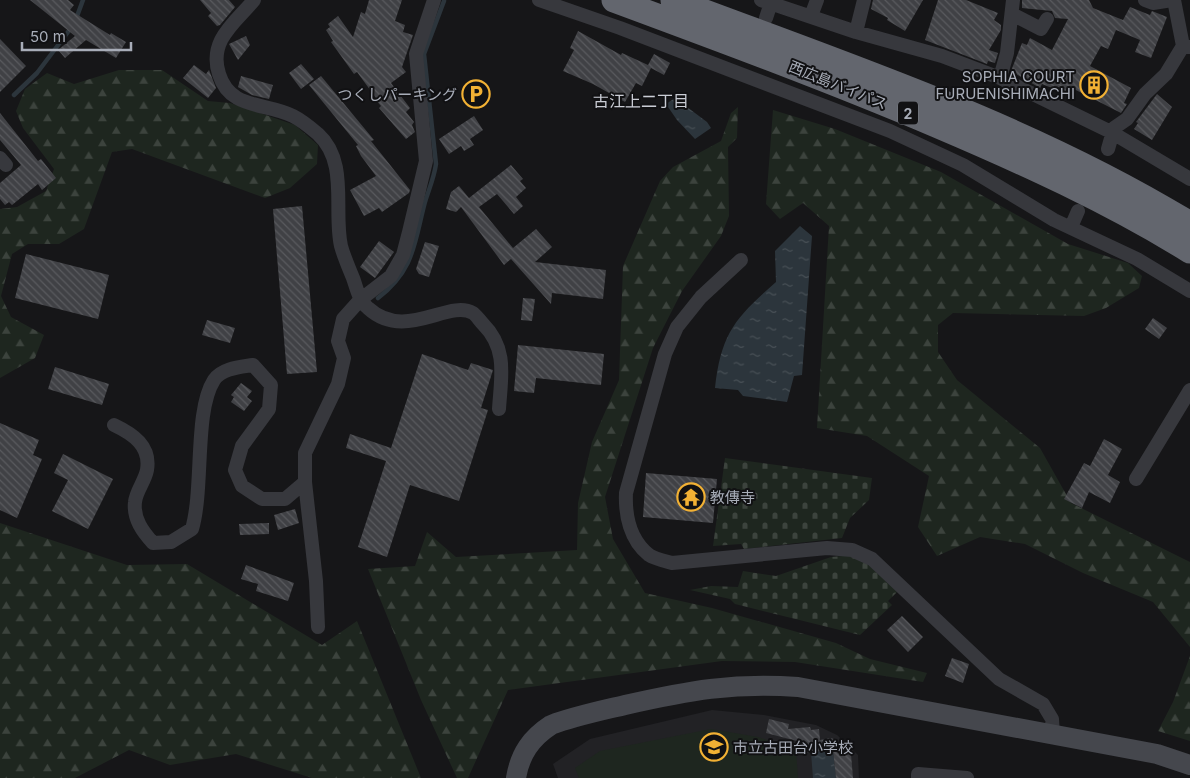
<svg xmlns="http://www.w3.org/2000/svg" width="1190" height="778" viewBox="0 0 1190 778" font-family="Inter,'Noto Sans JP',sans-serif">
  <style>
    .built { fill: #222225 }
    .forest { fill: url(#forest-firs) }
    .cemetery { fill: url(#cemetery-stones) }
    .park { fill: #1e261f }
    .water { fill: url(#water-ripples) }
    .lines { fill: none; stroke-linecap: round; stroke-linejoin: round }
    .stream { stroke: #2c353c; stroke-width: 4.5 }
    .building { fill: url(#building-back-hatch) }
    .street { stroke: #37383d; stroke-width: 14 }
    .secondary { stroke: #45474d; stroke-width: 20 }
    .highway { stroke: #63666e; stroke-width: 25 }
    .labels { text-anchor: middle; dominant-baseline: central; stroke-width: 4; stroke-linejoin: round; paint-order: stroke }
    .shield { fill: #111113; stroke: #7b7e86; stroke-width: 1 }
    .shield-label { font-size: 14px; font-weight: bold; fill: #a8adb8 }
    .poi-label { font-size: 15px; fill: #a8adb8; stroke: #111113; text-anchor: end }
    .street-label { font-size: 15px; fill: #a8adb8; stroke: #111113 }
    .neighbourhood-label { font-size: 16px; fill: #c9ccd4; stroke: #111113 }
  </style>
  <defs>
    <pattern id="forest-firs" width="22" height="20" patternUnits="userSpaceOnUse" patternTransform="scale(1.25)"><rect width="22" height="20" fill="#1e261f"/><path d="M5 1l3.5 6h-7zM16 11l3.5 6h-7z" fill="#3c433d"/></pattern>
    <pattern id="cemetery-stones" width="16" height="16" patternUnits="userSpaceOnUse" patternTransform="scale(1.25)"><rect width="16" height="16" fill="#1e261f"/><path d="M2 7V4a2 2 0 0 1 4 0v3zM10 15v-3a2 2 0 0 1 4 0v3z" fill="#3c433d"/></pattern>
    <pattern id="water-ripples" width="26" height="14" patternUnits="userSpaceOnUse" patternTransform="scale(1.25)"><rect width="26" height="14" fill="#2c353c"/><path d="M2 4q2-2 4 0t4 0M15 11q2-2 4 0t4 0" fill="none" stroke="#485056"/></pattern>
    <pattern id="building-back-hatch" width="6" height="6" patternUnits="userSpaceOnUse" patternTransform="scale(1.25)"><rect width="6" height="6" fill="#404145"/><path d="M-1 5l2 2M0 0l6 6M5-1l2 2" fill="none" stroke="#595a5e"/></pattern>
  </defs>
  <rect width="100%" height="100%" fill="#161618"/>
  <!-- built -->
  <path class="built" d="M712 710 764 715 816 725 837 735 858 755 859 778H558L553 764 590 739Z"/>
  <!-- forest -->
  <path class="forest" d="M119 70H162L208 101 230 103 295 125 318 145 317 164 290 188 265 198 132 149 112 152 84 229 59 244H28L12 254 1 296 11 317 44 335 35 358 0 378V209L17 207 46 191 54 169 23 128 16 111 25 89 47 73 74 84Z
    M738 107 737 138 728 147 729 216 721 236 682 291 653 348 605 497 613 539 645 593 712 608 836 643 870 659 927 673 923 682 795 662 722 661 508 690 468 778H457L421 700 368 569 415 566 427 532 456 557 577 550 578 503 592 442 619 380 623 266 660 181 673 167 721 141 731 113Z
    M773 110 835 129 941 172 1068 244 1128 263 1142 276 1139 288 1106 308 1084 316 953 313 938 325V352L957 380 1040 448 1071 503 1190 562V647L1153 602 1083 573 1025 544 980 537 937 556 918 527 929 476 867 436 817 428 829 226 803 203 780 219 766 204Z
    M0 523 127 565 187 564 322 645 357 621 421 778H312L236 754 170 765 129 750 75 778H0Z
    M1190 656V741L1158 731 1173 702Z"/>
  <!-- cemetery -->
  <path class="cemetery" d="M725 458 872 478 869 500 850 518 842 538 744 549 741 544 713 546Z
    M854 555 876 566 900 589 888 601 892 605 860 635 735 604 730 599 690 590 711 586 738 587 743 571 776 576 831 557Z"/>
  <!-- park -->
  <path class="park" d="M711 729 758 737 796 750 798 778H579L575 768 600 751Z"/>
  <!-- water -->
  <path class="water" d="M675 98 707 122 711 128 695 139 677 120 666 104Z
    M800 226 812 236 802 375 794 376 787 402 743 396 738 390 715 388C721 333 736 317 776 282L775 251Z
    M833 750 836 778H813L811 752Z"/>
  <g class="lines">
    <!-- stream -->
    <path class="stream" d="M76 19 83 0
      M14 95 37 73 71 28
      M378 298C415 269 414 243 425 202 429 189 434 178 436 164L424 54 444 1"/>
  </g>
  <!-- building -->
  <path class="building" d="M30 0H68L74 5 70 10 110 35 111 33 126 42 116 58 86 40 65 58 58 50 75 36Z
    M200 0H229L235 7 220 25 217 26 208 16 211 13Z
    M369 0H402L395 21 405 25 403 32 413 35 402 67 406 72 391 83 410 108 406 112 414 122 412 125 415 132 406 139 379 108 381 106 375 99 376 98 357 72 354 74 331 42 333 41 326 30 330 27 328 24 338 16 353 37 361 12 365 14Z
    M873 0H923L905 31 887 20 888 18 871 9Z
    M938 0H966L998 13 994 20 1001 25V30L989 50 998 53 995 63 988 61 987 64 925 40Z
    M1022 0H1089L1093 8 1123 20 1130 7 1150 15 1152 11 1167 17 1151 58 1135 52 1140 40 1116 30 1108 49 1101 46 1090 66 1131 88 1124 103 1127 104 1121 113 1068 86 1062 98 1058 97 1057 90 1042 84 1040 88 1011 71 1022 43 1027 45 1030 38 1052 50 1068 19 1055 18 1052 11 1022 8Z
    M578 31 621 55 622 53 648 65 654 54 670 63 664 75 651 68 642 86 636 83 625 102 593 84 563 71 574 50 570 48Z
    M246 36 250 45 238 60 229 44Z
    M0 39 26 66 0 92Z
    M301 64 314 79 301 89 289 73Z
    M194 65 206 74 209 70 216 88 208 98 183 78Z
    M241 76 273 85 269 99 252 95 238 87Z
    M321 76 374 140 371 141 410 190 409 193 382 212 379 208 364 216 350 190 376 176 361 156 356 146 358 145 309 85Z
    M1157 94 1172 107 1152 140 1134 129 1138 123 1136 122Z
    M0 113 38 161 41 159 56 178 42 190 38 184 12 205 9 202 5 205 0 199V183L21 165 0 140Z
    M474 116 483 130 470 139 474 145 464 151 461 146 449 154 439 139Z
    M511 165 523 179 520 181 526 188 516 197 523 206 514 214 497 194 479 207 513 248 536 229 552 247 535 262 606 270 603 299 552 293 551 304 511 259 504 265 461 207 456 212 446 209 451 192 459 186 469 198Z
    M302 206 317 372 287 374 273 209Z
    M379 241 394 252 375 278 360 267Z
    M425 242 439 246 429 277 419 274 416 269Z
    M26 254 109 275 98 319 15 298Z
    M523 298 535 299 532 321 521 320Z
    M1153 318 1167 328 1159 339 1145 329Z
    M207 320 235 328 230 343 202 335Z
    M518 345 604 354 601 385 536 378 534 393 514 391Z
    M422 354 468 370 471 363 493 370 481 408 488 410 459 501 410 485 387 557 358 547 386 461 346 448 350 434 391 448Z
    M55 367 109 384 102 405 48 389Z
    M241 383 252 391 247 397 252 401 244 411 231 402 234 397 231 395Z
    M0 423 39 440 33 455 42 459 17 518 0 510Z
    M1104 439 1122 449 1108 475 1120 482 1110 503 1089 492 1082 508 1064 499 1084 463 1090 466Z
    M63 454 113 479 88 529 52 511 68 480 54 473Z
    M646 473 717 479 713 523 643 517Z
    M295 509 299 523 278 530 274 515Z
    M269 523V534L240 535 239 524Z
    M246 565 294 583 288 601 256 591 258 584 241 579Z
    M902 616 923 637 908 652 887 630Z
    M952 658 969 664 963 683 945 676Z
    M769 719 789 724 788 729 810 727 811 730 819 729 820 740 832 738 851 754 853 778H836L833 750 802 753 801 742 766 733Z"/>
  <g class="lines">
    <!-- street -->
    <path class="street" d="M254 0C236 22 208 40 219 74 230 110 265 102 293 116 301 120 311 128 318 134 349 162 333 211 341 246 344 257 349 268 353 278 357 289 359 301 368 308 405 342 448 299 473 313 476 315 480 321 483 324 508 349 501 377 499 409
      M539 0 620 28 890 131 963 165 1054 220 1137 259 1190 291
      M761 0 856 32 942 56 1000 78 1111 132 1190 179
      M1145 0 1153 3 1172 0
      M1174 0 1183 46 1190 47
      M1012 14 1041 29 1047 19
      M811 16 817 0
      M766 18 771 3
      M856 32 864 0
      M1000 78 1007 53 1013 0
      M1108 149 1114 128 1127 119 1145 94 1166 74 1183 46
      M0 158 6 165
      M1071 227 1078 211
      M741 260 701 297 677 327 665 354 626 493C625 515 630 540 649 555 655 559 665 561 672 563L827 548 852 550 872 559 999 679 1043 704 1052 719 1053 735
      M114 425C133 434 151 446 147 470 145 481 136 491 135 502 133 519 143 532 153 543L171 542 192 529C204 488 194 411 214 380 222 368 241 367 253 365L271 385 269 409 242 446 235 470 242 486 262 499H285L305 482V453L338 384 344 358 338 341 343 319 360 300 391 276 403 255 409 232 426 161 416 54 434 0
      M1136 479 1190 390
      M305 482 316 581 318 627
      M918 778V774L967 778"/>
    <!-- secondary -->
    <path class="secondary" d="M516 778C520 754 531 738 551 725 575 716 600 711 625 705 687 691 734 682 798 687L1157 754 1190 765"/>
    <!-- highway -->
    <path class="highway" d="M614 0C722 40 830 80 936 125 1023 162 1109 201 1190 251
      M673 0C848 66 1030 126 1190 224"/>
  </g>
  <!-- icons -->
  <defs>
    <g id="building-ring" transform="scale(1.4375)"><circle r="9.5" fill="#111113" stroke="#f2b134" stroke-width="1.5"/><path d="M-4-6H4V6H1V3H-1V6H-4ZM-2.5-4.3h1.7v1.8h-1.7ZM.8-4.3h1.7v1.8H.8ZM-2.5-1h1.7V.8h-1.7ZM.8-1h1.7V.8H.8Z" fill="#f2b134"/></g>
    <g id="parking-ring" transform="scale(1.4375)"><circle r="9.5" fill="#111113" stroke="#f2b134" stroke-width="1.5"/><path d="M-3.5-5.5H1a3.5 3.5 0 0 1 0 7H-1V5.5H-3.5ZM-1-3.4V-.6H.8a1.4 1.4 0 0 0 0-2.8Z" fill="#f2b134"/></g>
    <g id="temple-ring" transform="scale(1.4375)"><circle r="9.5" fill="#111113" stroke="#f2b134" stroke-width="1.5"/><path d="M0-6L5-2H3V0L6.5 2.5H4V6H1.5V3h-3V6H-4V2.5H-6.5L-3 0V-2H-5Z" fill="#f2b134"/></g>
    <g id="school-ring" transform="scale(1.4375)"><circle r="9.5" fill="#111113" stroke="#f2b134" stroke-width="1.5"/><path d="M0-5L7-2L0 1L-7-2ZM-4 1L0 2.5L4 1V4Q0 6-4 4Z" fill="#f2b134"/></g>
  </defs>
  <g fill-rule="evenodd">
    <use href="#building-ring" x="1094" y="85"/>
    <use href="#parking-ring" x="476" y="94"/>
    <use href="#temple-ring" x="691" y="497"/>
    <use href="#school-ring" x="714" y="747"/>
  </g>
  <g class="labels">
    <!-- shield labels -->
    <rect class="shield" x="898" y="101.5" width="20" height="23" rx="4"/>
    <g class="shield-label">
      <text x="908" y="113">2</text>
    </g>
    <!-- poi labels -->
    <g class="poi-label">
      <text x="1075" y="76">SOPHIA COURT<tspan x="1075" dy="17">FURUENISHIMACHI</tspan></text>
      <text x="457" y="94">つくしパーキング</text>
      <text x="710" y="497" text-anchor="start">教傳寺</text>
      <text x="733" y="747" text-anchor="start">市立古田台小学校</text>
    </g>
    <!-- street labels -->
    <g class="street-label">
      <text transform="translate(838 85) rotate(22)">西広島バイパス</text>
    </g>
    <!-- neighbourhood labels -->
    <g class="neighbourhood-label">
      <text x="641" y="101">古江上二丁目</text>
    </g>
  </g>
  <!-- scale -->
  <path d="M22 42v8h109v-8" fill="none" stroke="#a8adb8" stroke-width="2.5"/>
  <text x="30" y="42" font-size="15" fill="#a8adb8" stroke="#111113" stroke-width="4" paint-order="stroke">50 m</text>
</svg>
